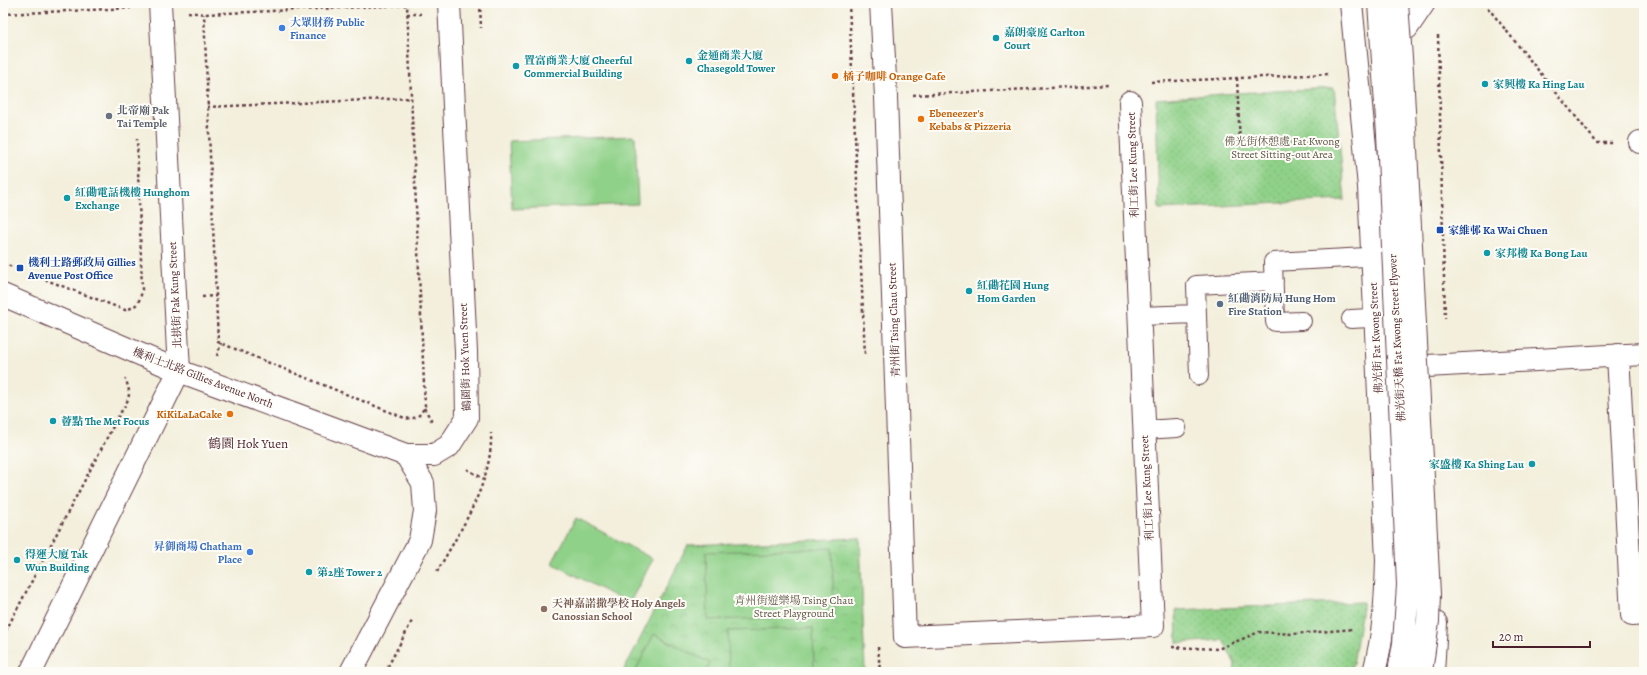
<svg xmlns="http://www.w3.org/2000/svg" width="1647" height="675" viewBox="0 0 1647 675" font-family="Alegreya,'Noto Serif TC',serif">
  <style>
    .grass { fill: url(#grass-dots); stroke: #6d785a }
    .park { fill: url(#park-crowns); stroke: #6d785a }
    .pitch { fill: #90d189; stroke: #6d785a }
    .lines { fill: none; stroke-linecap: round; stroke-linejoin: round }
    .service-casing { stroke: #633e46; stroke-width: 20 }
    .pedestrian-casing { stroke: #633e46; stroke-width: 24 }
    .minor-casing { stroke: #633e46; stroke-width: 24 }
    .tertiary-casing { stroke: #633e46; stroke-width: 24 }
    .secondary-casing { stroke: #633e46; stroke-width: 24 }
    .path { stroke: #633e46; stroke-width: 2.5; stroke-dasharray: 3 3; stroke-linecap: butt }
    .service { stroke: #fff; stroke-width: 18 }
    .pedestrian { stroke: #fff; stroke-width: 22 }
    .minor { stroke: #fff; stroke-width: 22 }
    .tertiary { stroke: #fff; stroke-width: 22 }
    .secondary { stroke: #fff; stroke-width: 22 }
    .secondary-bridge-casing { stroke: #633e46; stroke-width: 24; stroke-linecap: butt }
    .secondary-bridge { stroke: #fff; stroke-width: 22 }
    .shop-dot { fill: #3f7fe0; stroke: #fdfcf7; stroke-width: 1.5 }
    .culture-dot { fill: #0f9aa8; stroke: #fdfcf7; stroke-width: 1.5 }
    .food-dot { fill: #e8710a; stroke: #fdfcf7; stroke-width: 1.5 }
    .worship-dot { fill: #6b7280; stroke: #fdfcf7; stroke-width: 1.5 }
    .transit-dot { fill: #1a4fb4; stroke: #fdfcf7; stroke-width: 1.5 }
    .service-dot { fill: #5c6f8a; stroke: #fdfcf7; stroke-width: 1.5 }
    .education-dot { fill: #8d6e63; stroke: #fdfcf7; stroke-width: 1.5 }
    .labels { text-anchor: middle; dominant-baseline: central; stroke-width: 4; stroke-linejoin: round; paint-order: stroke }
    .shop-label { font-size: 11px; font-weight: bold; fill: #366cbe; stroke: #fdfcf7; text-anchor: start }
    .culture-label { font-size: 11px; font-weight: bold; fill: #0d838f; stroke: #fdfcf7; text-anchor: start }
    .food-label { font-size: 11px; font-weight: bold; fill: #c56008; stroke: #fdfcf7; text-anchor: start }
    .worship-label { font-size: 11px; font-weight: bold; fill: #5b616d; stroke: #fdfcf7; text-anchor: start }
    .park-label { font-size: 11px; fill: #5f5447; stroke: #fdfcf7 }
    .street-label { font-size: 11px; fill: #4a1f2b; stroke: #fdfcf7 }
    .transit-label { font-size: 11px; font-weight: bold; fill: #164399; stroke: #fdfcf7; text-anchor: start }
    .service-label { font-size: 11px; font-weight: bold; fill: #4e5e75; stroke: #fdfcf7; text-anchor: start }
    .education-label { font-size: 11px; font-weight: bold; fill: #785e54; stroke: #fdfcf7; text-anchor: start }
    .quarter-label { font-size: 13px; fill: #4a1f2b; stroke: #fdfcf7 }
  </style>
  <defs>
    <pattern id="grass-dots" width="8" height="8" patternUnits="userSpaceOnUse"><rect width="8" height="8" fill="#90d189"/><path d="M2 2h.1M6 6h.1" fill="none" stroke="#7eb376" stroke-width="1.8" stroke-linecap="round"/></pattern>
    <pattern id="park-crowns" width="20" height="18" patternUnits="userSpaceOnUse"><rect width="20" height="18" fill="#90d189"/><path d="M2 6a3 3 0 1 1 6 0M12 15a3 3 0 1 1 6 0" fill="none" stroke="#7eb376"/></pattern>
  </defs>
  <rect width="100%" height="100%" fill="#fdfcf7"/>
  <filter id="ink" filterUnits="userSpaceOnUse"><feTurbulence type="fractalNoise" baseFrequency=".025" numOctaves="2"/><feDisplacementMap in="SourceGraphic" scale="8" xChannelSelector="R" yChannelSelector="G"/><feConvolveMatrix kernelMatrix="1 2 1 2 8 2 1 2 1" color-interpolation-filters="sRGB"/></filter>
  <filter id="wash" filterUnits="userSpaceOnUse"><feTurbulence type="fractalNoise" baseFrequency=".012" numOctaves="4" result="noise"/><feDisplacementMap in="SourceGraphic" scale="16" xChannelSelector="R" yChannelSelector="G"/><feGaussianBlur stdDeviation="0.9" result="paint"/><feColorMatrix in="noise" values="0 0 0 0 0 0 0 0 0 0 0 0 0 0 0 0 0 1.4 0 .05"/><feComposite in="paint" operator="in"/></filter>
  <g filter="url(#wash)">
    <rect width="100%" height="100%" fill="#f3efdc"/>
    <!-- grass -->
    <path class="grass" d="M1334 88 1345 200 1159 209 1156 99 1236 93Z
      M1363 602 1353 664 1348 672H1234L1235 664 1223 640 1177 643 1176 610Z"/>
    <!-- park -->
    <path class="park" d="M860 538 865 672H623L688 545Z"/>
    <!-- pitch -->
    <path class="pitch" d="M635 136 638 204 512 209 509 141Z
      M576 518 653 559 629 604 552 563Z
      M832 548 834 616 708 620 706 552Z
      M813 628 814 672H729L728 631Z
      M654 634 710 663 705 672H635Z"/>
  </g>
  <g filter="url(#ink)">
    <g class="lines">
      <!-- service casing -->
      <g class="service-casing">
        <path id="service" d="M1139 316 1197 314
          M1351 319 1388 317
          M1302 321 1275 322 1273 262 1385 256
          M1199 376 1196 285 1274 281
          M1144 430 1177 428"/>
      </g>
      <!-- pedestrian casing -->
      <g class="pedestrian-casing">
        <path id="pedestrian" d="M1640 142H1644
          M1618 355 1632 615 1644 614
          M1409 367 1644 354"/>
      </g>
      <!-- minor casing -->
      <g class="minor-casing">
        <path id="minor" d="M881 3 886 97 905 637 1153 626 1130 102
          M406 455H434L449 446 467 418 466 352 449 3
          M31 672 179 371 160 3"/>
      </g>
      <!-- tertiary casing -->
      <g class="tertiary-casing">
        <path id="tertiary" d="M1351 3 1369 187 1387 560C1386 598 1384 635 1374 672
          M3 295 179 371 406 455 423 483 425 511 420 540 351 672
          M1433 672 1436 623"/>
      </g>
      <!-- secondary casing -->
      <g class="secondary-casing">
        <path id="secondary" d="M1407 28 1424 3"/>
      </g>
      <!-- path -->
      <path class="path" d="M480 3 481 28
        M849 3 865 356
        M1484 3 1597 143H1613
        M188 12 204 14 407 5 425 406C420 417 414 421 402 417L218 342 204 14
        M3 14 131 8
        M407 14H421
        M1438 35 1445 318
        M1237 78 1240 145 1336 140
        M1151 82 1329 74
        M913 95 1108 85
        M207 107 411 98
        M3 263 12 267
        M28 273 125 310C137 307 140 302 142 290L137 139
        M202 297 216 296
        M217 356 221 343
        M424 408 432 421
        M467 469 484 479
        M437 572C460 530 493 483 491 433
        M3 636 119 415C128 401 133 395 125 379
        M878 647 880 672
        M1172 647 1218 649 1259 632 1293 634 1353 629
        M385 672 412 621"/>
      <!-- service -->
      <use href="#service" class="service"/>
      <!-- pedestrian -->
      <use href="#pedestrian" class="pedestrian"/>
      <!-- minor -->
      <use href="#minor" class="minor"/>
      <!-- tertiary -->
      <use href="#tertiary" class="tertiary"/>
      <!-- secondary -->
      <use href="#secondary" class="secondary"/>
      <!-- secondary-bridge casing -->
      <g class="secondary-bridge-casing">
        <path id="secondary-bridge" d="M1379 3 1388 134 1408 585 1404 643 1399 672
          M1397 3 1402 72 1429 594 1428 621 1421 672"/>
      </g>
      <!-- secondary-bridge -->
      <use href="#secondary-bridge" class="secondary-bridge"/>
    </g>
  </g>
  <!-- markers -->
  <g class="shop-dot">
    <circle cx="282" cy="28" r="4"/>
    <circle cx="250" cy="552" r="4"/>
  </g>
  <g class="culture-dot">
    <circle cx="996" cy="38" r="4"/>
    <circle cx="689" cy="61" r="4"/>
    <circle cx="516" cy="66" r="4"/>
    <circle cx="1485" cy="84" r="4"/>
    <circle cx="67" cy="198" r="4"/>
    <circle cx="1487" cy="253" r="4"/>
    <circle cx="969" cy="291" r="4"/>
    <circle cx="53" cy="421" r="4"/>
    <circle cx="1532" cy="464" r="4"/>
    <circle cx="17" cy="560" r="4"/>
    <circle cx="309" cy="572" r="4"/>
  </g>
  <g class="food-dot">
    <circle cx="835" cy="76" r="4"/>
    <circle cx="921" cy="119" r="4"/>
    <circle cx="230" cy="414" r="4"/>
  </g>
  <circle class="worship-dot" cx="109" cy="116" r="4"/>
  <g class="transit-dot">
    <rect x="1436" y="226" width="8" height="8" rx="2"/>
    <rect x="16" y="264" width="8" height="8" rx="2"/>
  </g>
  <circle class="service-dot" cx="1220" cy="304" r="4"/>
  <circle class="education-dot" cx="544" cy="609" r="4"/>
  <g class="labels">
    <!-- shop labels -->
    <g class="shop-label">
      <text x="290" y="22">大眾財務 Public<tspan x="290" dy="13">Finance</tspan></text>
      <text x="242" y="546" text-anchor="end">昇御商場 Chatham<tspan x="242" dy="13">Place</tspan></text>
    </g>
    <!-- culture labels -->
    <g class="culture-label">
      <text x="1004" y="32">嘉朗豪庭 Carlton<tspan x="1004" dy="13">Court</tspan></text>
      <text x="697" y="55">金通商業大廈<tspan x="697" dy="13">Chasegold Tower</tspan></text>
      <text x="524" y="60">置富商業大廈 Cheerful<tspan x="524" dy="13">Commercial Building</tspan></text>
      <text x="1493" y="84">家興樓 Ka Hing Lau</text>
      <text x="75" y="192">紅磡電話機樓 Hunghom<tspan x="75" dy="13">Exchange</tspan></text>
      <text x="1495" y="253">家邦樓 Ka Bong Lau</text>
      <text x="977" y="285">紅磡花園 Hung<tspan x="977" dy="13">Hom Garden</tspan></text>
      <text x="61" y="421">薈點 The Met Focus</text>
      <text x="1524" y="464" text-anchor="end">家盛樓 Ka Shing Lau</text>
      <text x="25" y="554">得運大廈 Tak<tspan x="25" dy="13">Wun Building</tspan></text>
      <text x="317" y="572">第2座 Tower 2</text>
    </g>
    <!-- food labels -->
    <g class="food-label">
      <text x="843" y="76">橘子咖啡 Orange Cafe</text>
      <text x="929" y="113">Ebeneezer's<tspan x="929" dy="13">Kebabs &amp; Pizzeria</tspan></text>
      <text x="222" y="414" text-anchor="end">KiKiLaLaCake</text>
    </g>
    <!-- worship labels -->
    <g class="worship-label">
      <text x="117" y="110">北帝廟 Pak<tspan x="117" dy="13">Tai Temple</tspan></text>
    </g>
    <!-- park labels -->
    <g class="park-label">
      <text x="1282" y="141">佛光街休憩處 Fat Kwong<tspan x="1282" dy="13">Street Sitting-out Area</tspan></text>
      <text x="794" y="600">青州街遊樂場 Tsing Chau<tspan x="794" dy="13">Street Playground</tspan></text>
    </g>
    <!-- street labels -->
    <g class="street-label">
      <text transform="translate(1133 165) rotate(-92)">利工街 Lee Kung Street</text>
      <text transform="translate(175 295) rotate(-93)">北拱街 Pak Kung Street</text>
      <text transform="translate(894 320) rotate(-92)">青州街 Tsing Chau Street</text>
      <text transform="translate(1376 338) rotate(-93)">佛光街 Fat Kwong Street</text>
      <text transform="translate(1397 338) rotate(-93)">佛光街天橋 Fat Kwong Street Flyover</text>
      <text transform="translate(465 357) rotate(-92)">鶴園街 Hok Yuen Street</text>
      <text transform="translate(203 378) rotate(21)">機利士北路 Gillies Avenue North</text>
      <text transform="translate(1147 488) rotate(-93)">利工街 Lee Kung Street</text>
    </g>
    <!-- transit labels -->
    <g class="transit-label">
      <text x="1448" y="230">家維邨 Ka Wai Chuen</text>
      <text x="28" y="262">機利士路郵政局 Gillies<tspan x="28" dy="13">Avenue Post Office</tspan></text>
    </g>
    <!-- service labels -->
    <g class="service-label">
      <text x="1228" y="298">紅磡消防局 Hung Hom<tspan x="1228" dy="13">Fire Station</tspan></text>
    </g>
    <!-- education labels -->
    <g class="education-label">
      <text x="552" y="603">天神嘉諾撒學校 Holy Angels<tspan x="552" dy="13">Canossian School</tspan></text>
    </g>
    <!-- quarter labels -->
    <g class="quarter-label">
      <text x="248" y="443">鶴園 Hok Yuen</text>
    </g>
  </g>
  <!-- margin -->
  <rect width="1647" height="675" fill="none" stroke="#fdfcf7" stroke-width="16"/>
  <!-- scale -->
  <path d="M1493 641v6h97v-6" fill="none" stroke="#4a1f2b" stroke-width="2"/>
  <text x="1499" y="641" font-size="12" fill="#4a1f2b" stroke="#fdfcf7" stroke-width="3" paint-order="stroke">20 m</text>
</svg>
